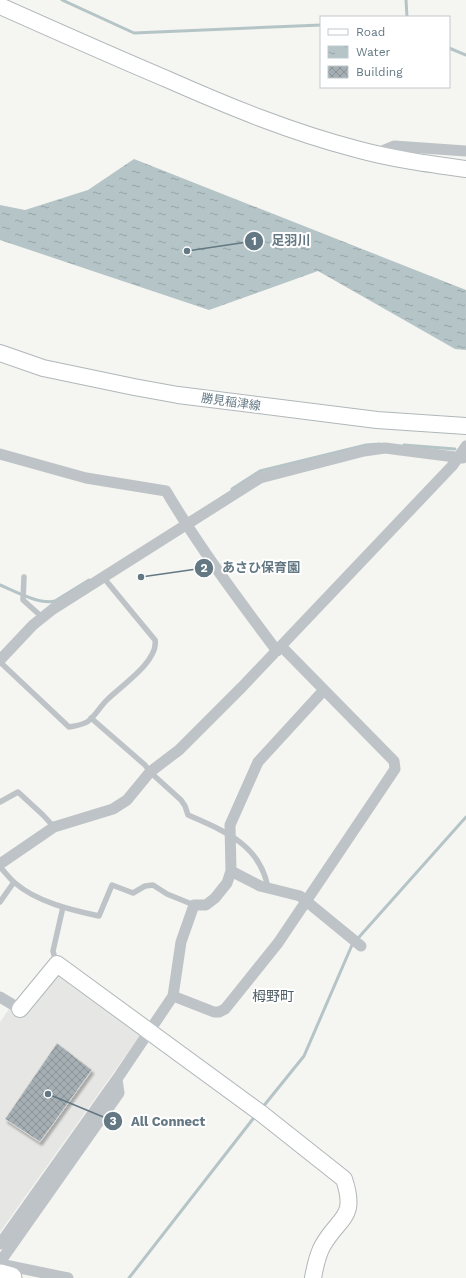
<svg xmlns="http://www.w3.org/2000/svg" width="466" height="1278" viewBox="0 0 466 1278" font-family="'Work Sans','Noto Sans JP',sans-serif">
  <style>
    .built { fill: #e6e7e5 }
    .water { fill: url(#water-ripples) }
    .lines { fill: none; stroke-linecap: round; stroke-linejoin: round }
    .stream { stroke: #b5c4c7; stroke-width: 3 }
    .building { fill: url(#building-cross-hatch); stroke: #d6d6d4; filter: url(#shadow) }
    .secondary-casing { stroke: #b0b7ba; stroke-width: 18 }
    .highway-casing { stroke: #b3b7ba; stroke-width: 23 }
    .lane { stroke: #bdc3c6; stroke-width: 5.5 }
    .street { stroke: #bdc3c6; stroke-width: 11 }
    .secondary { stroke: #fff; stroke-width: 16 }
    .highway { stroke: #fff; stroke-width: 21 }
    .labels { text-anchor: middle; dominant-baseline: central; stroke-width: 4; stroke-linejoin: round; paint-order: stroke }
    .street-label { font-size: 12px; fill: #637883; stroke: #fff }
    .quarter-label { font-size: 14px; fill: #516068; stroke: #fff }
    .leader { fill: none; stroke: #637883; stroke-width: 1.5 }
    .callout-dot { fill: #637883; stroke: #fff; stroke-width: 1.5 }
    .mark-label { font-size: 12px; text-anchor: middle; font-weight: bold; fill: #fff }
    .callout-label { font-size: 13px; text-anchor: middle; font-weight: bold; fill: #637883; stroke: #fff; stroke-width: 4; stroke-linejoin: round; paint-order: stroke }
  </style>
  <defs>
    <pattern id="water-ripples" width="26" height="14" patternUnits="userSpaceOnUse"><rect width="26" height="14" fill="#b5c4c7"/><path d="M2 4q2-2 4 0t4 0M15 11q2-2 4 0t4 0" fill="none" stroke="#97a4a7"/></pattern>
    <pattern id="building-cross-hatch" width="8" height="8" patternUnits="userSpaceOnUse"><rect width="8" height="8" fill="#a5afb3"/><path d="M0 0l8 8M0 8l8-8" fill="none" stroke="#8a9397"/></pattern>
    <filter id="shadow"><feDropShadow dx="2" dy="3.5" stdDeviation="1" flood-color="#0004"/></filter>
  </defs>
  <rect width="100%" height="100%" fill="#f5f5f1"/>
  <!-- built -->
  <path class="built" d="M58 970 141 1034 0 1232V1022L9 1009 24 1017Z"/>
  <!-- water -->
  <path class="water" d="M134 159 466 290V350L455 349 318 271 209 310 0 240V205L25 210 88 190Z"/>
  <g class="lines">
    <!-- stream -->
    <path class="stream" d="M62 0 134 33 321 25
      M406 0 407 17
      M449 48 466 55
      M404 445 455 449
      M232 489 260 471 366 445 380 444
      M0 585C14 591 40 605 55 601L89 580
      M262 1108 304 1056 352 945 466 817
      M129 1278 256 1115"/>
  </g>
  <!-- building -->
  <path class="building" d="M57 1043 92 1070 40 1142 5 1119Z"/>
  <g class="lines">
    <!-- secondary casing -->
    <g class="secondary-casing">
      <path id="secondary" d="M0 6C56 31 112 56 169 80 230 107 291 132 356 149 392 159 429 164 466 169
        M0 353 43 368 134 387 178 395 377 420 466 426
        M20 1009 57 964 262 1114 344 1179C357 1218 340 1216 323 1245 317 1255 315 1267 313 1278"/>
    </g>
    <!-- highway casing -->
    <g class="highway-casing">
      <path id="highway" d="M0 1275 11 1278"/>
    </g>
    <!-- lane -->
    <path class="lane" d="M24 577 23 600 42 617
      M0 662 69 727C74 726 82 725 87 722 95 717 100 706 108 699 121 686 159 661 155 640L103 577
      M91 718 145 765 150 772 181 800 185 806 188 815C224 831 260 844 268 888
      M0 802 18 792 43 815 54 827
      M0 867C5 872 9 878 15 883 37 902 71 910 99 916L112 885 133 893 145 886 153 885 167 894 194 905
      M0 902 14 882
      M56 963 53 951 63 907"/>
    <!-- street -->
    <path class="street" d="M375 154 394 146 466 151
      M0 454 86 478 166 491C199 547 238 599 277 651
      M0 660 33 625 53 609 260 478 364 451 385 448 463 458
      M0 864 54 827 113 809 127 800 150 772 179 750 242 687 453 465 466 446
      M231 871 260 886 300 896 361 946
      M173 996 214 1012H219L225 1009 278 943 395 769 394 761 281 646
      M0 997 20 1009
      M0 1244 117 1079
      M0 1262 119 1093 117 1079 173 996 181 942 194 905H206L215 898 227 883 231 871 230 825 258 762 324 690
      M0 1264 68 1278"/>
    <!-- secondary -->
    <use href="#secondary" class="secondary"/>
    <!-- highway -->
    <use href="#highway" class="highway"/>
  </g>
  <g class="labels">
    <!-- street labels -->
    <g class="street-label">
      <text transform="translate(231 402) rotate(8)">勝見稲津線</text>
    </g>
    <!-- quarter labels -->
    <g class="quarter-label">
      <text x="273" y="996">栂野町</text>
    </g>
  </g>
  <!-- callouts -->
  <path class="leader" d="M187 251L254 241M141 577L204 568M48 1094L113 1121"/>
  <g class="callout-dot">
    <circle cx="187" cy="251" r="4"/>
    <circle cx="141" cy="577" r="4"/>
    <circle cx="48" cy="1094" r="4"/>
    <circle cx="254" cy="241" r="10"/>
    <circle cx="204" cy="568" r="10"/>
    <circle cx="113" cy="1121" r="10"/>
  </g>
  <g class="mark-label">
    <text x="254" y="245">1</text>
    <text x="204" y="572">2</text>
    <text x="113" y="1125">3</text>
  </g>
  <g class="callout-label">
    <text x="291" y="245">足羽川</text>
    <text x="261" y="572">あさひ保育園</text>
    <text x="168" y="1126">All Connect</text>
  </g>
  <!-- legend -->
  <rect x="320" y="16" width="130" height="72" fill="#ffffff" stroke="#c1c9cd"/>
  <rect x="328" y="29" width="20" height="6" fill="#ffffff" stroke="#c1c9cd"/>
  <text x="356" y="36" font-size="12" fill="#637883">Road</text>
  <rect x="328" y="46" width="20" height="12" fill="url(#water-ripples)" stroke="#c1c9cd"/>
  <text x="356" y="56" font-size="12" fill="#637883">Water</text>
  <rect x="328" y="66" width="20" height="12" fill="url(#building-cross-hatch)" stroke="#c1c9cd"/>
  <text x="356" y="76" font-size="12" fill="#637883">Building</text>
</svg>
